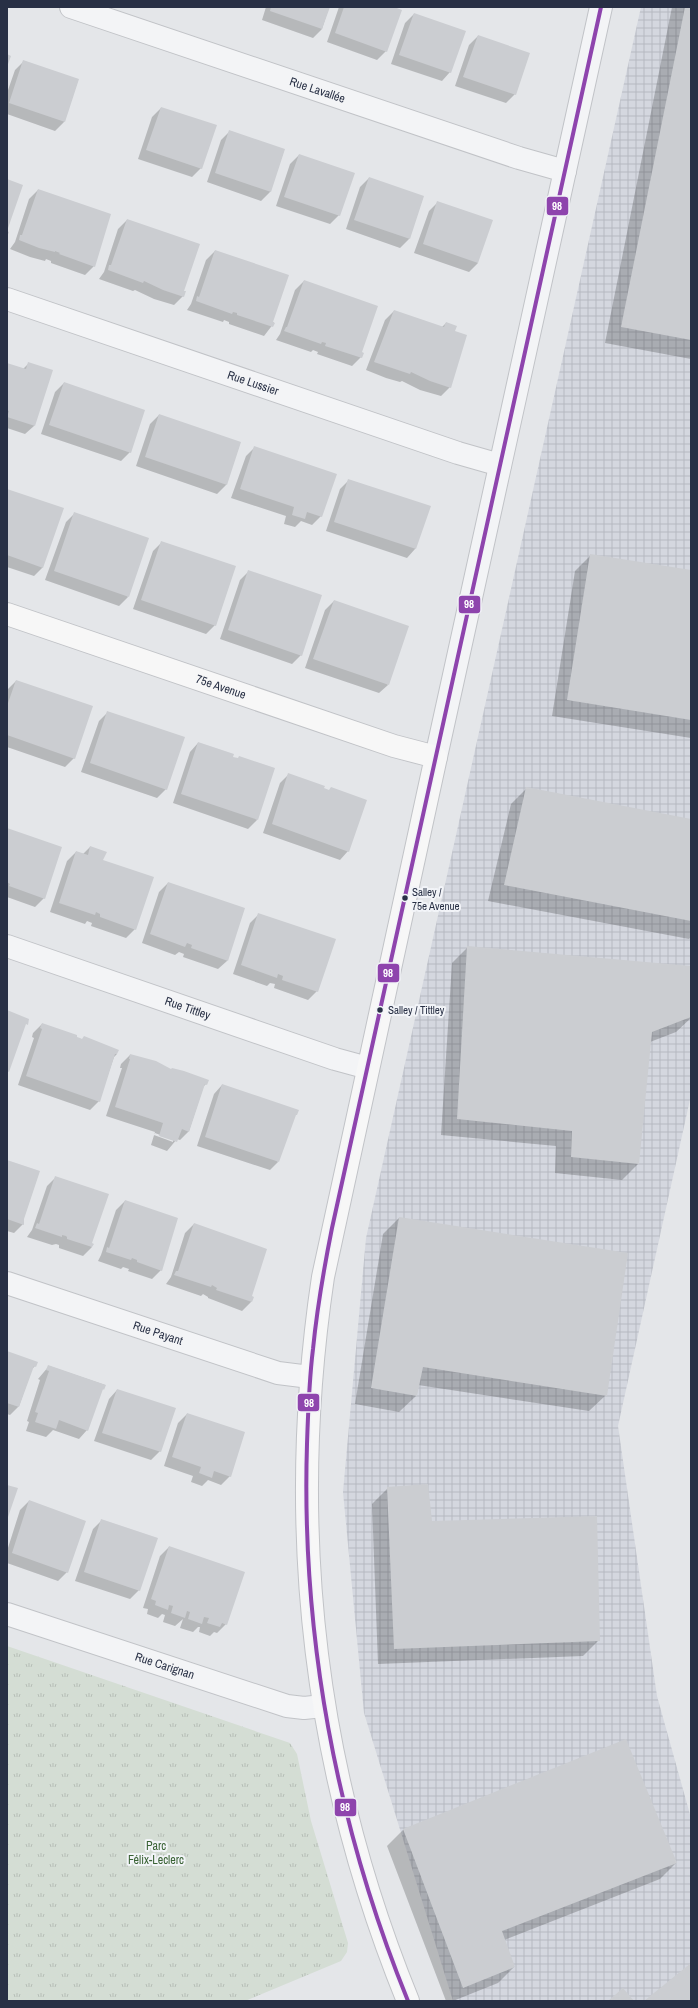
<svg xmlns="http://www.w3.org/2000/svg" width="698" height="2008" viewBox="0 0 698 2008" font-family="'Archivo Narrow',sans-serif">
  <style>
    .industrial { fill: url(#industrial-grid) }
    .park { fill: url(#park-tufts) }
    .shadow { fill: #0003; fill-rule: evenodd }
    .building { fill: #cbcdd1 }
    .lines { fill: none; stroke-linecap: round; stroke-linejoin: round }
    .street-casing { stroke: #c1c3c7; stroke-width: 24 }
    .secondary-casing { stroke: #c1c3c7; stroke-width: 24 }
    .street { stroke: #f3f4f6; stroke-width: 22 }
    .secondary { stroke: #f7f7f7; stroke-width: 22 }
    .bus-1-casing { stroke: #f2f4f8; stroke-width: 7 }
    .bus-1 { stroke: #8e44ad; stroke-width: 4 }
    .bus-dot { fill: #283045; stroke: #f2f4f8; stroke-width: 1.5 }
    .labels { text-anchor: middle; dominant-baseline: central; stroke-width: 4; stroke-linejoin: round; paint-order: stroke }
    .bus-label { font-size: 11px; fill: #283045; stroke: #f2f4f8; text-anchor: start }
    .street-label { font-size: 12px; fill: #283045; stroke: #f2f4f8 }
    .park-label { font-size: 12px; fill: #396234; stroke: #f2f4f8 }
    .line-badge { stroke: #f2f4f8; stroke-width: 1.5 }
    .badge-label { font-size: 11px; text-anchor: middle; font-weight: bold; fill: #fff }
  </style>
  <defs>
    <pattern id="industrial-grid" width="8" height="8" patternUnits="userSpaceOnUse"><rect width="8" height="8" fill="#d4d7df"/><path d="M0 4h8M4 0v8" fill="none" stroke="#b6b9c1"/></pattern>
    <pattern id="park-tufts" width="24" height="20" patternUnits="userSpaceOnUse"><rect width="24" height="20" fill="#d4ddd4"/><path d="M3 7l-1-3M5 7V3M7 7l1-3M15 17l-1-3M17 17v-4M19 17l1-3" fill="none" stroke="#b6beb7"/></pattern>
  </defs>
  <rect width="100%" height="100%" fill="#e4e6e9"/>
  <!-- industrial -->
  <path class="industrial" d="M641 7H691V1095L618 1426 657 1696 691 1818V2001H453L364 1713 343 1492 366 1238Z"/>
  <!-- park -->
  <path class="park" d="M7 1646 290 1743 297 1754 311 1821 348 1943 347 1952 341 1961 245 2001H7Z"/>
  <!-- shadow -->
  <path class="shadow" d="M266 7H329L322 29 313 38 262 20Z
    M339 7H391L386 51 377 60 327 42Z
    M672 7H691V359L605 343Z
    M414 14 450 72 442 81 391 64 405 23Z
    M478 36 515 94 506 103 455 86 469 45Z
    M24 61 78 80 64 122 55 131 7 114V93L15 70Z
    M161 108 201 168 192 177 138 159 152 117Z
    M230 131 284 150 270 192 261 201 207 182 221 140Z
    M299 155 339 215 330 224 276 206 290 164Z
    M369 178 423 197 409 239 400 248 346 229 360 187Z
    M38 190 94 266 85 275 51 263V261L46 259 45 261 30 257 10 249 15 242 29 199Z
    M438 202 478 263 469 272 414 253 429 211Z
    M127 220 183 291V296L174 305 154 299 135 290 133 291 99 279 104 272 118 229Z
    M215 251 274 323 264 336 229 324V322L224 320 223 322 187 310 191 304 206 260Z
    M304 281 360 353 361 357 352 366 317 354 318 352 313 350 311 352 276 340 280 334 295 290Z
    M394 311 441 328 446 323 454 332 450 387 441 396 420 390 402 381 400 382 386 378 366 370 385 320Z
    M29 363 34 426 25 434 7 428V364L23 369Z
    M64 383 130 452 121 461 41 434 55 392Z
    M159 415 240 443 226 485 217 494 136 466 150 424Z
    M255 447 321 516 312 525 301 521 295 527 284 524 286 516 231 498 246 456Z
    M349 480 429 507 415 549 407 558 326 531 340 489Z
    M7 490 43 567 34 576 7 567Z
    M75 513 128 597 119 606 45 580 66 522Z
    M162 542 215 625 206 634 133 609 153 551Z
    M591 555 691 571V738L552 716 575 571Z
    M249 571 301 655 292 664 220 639 240 580Z
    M334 601 388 685 379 693 305 668 325 610Z
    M16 681 74 758 65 767 7 747V690Z
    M108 712 166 789 157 798 81 772 99 721Z
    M198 743 232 757 257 820 248 829 173 803 190 752Z
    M289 774 323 789 348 851 340 860 263 833 280 783Z
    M527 788 691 820V937L689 939 488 901 511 804Z
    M7 829 44 898 35 907 7 897Z
    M90 847 102 861 135 929 126 938 91 926 92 923 87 921 85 924 50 912 67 861 76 852 83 854Z
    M168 883 244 909 227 961 218 969 183 957 184 954 179 952 175 955 142 943 159 892Z
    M259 914 317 991 308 1000 274 988 275 984 270 983 267 986 233 974 250 923Z
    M468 947 691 967V1018L676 1032 650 1042 638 1164 622 1180 555 1173 556 1146 441 1135 452 963Z
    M42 1024 117 1054 114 1057 99 1101 90 1110 18 1085 34 1038 32 1037 33 1033Z
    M130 1055 206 1084 203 1087 189 1131 180 1140 177 1139 167 1151 151 1145 155 1132 106 1116 122 1068H120L121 1064ZM155 1133 173 1140V1142L154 1135Z
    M222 1085 278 1162 270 1170 197 1146 214 1094Z
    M7 1161 23 1218V1224L14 1233 7 1231Z
    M56 1177 91 1243 92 1247 83 1256 59 1248V1245L56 1244 52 1245 27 1237 32 1230 47 1186Z
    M125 1201 161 1270 152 1279 128 1271 129 1269 123 1267 121 1269 98 1261 101 1255 116 1210Z
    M399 1218 606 1395 589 1411 418 1385 416 1396 399 1412 355 1404 383 1234Z
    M194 1224 252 1298 251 1302 242 1311 208 1298V1297L203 1294 201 1296 166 1284 171 1277 185 1233Z
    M7 1352 35 1366 32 1369 19 1406 10 1415 7 1414Z
    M49 1366 105 1385 100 1393 87 1430 79 1439 53 1430 46 1437 26 1431 29 1422 27 1421 40 1380 38 1379Z
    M117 1390 160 1451 151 1460 94 1441 109 1399Z
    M187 1414 230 1476 221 1485 208 1480 202 1486 191 1482 193 1476 164 1466 178 1423Z
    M388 1488 431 1522 599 1640 583 1656 378 1664 372 1504Z
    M29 1501 67 1572 58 1581 7 1563V1551L20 1510Z
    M102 1520 139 1590 130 1599 75 1581 93 1529Z
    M169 1547 226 1624 217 1633 214 1632 210 1636 199 1632 200 1627H198L193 1632 180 1628 183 1619 175 1626 163 1622 165 1615 162 1614 158 1618 147 1614 148 1609 143 1608 160 1556Z
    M403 1830 676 1863 660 1879 504 1940 514 1967 498 1983 453 2001H446L387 1846Z"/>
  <!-- building -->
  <path class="building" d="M271 7H330L322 29 270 11Z
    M344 7H394L402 10 387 52 335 33Z
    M685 7H691V340L621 327Z
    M414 13 466 31 451 73 399 55Z
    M478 35 530 53 516 95 463 77Z
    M7 54 11 56 7 67Z
    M23 60 79 79 65 122 9 103Z
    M161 107 217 125 202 169 146 150Z
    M229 130 285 149 271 192 215 173Z
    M299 154 355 173 340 216 284 197Z
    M369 177 424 196 410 239 354 220Z
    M7 179 23 185 7 231 9 232 7 237Z
    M38 189 111 214 95 267 59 254 60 253 55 251V252L39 248 19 240 20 235H22Z
    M437 201 493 220 478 263 423 244Z
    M127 219 200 244 184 291H186L184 297 163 290 144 281 143 283 108 270 109 265H111Z
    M215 250 289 275 273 322 275 323 273 327 237 315V313L233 312 232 314 196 301 197 296 199 297Z
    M304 280 378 306 362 352 364 353 362 358 325 346 326 343 322 342 321 344 284 331 286 327H287Z
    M394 310 444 327 446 322 457 326 455 331 467 335 451 388 430 381 411 372 410 374 374 362Z
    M28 362 53 370 35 426 7 417 9 411 7 410V363L26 369Z
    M64 382 145 410 131 453 49 425Z
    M159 414 241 442 227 485 145 457Z
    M254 446 337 474 322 517 307 512 305 519 292 515 294 507 240 489Z
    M348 479 431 506 416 549 334 522Z
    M7 489 64 508 43 568 7 555Z
    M74 512 149 538 129 597 54 571Z
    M161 541 236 566 216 626 141 600Z
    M590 554 691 570V720L567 700Z
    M248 570 322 595 302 656 228 630Z
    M334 600 409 626 389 685 313 659Z
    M16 680 93 706 75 759 7 735V706Z
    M107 711 185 737 167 790 90 763Z
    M198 742 234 754 233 757 238 758 239 756 275 768 258 820 181 794Z
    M288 773 325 786 324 788 329 790 331 787 367 800 349 852 272 824Z
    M526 787 691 819V921L504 885Z
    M7 828 62 847 45 899 9 886 10 884 7 882Z
    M90 846 107 852 103 860 154 877 136 930 100 917V914L96 912 95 915 59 903 76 851 88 855Z
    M168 882 245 908 228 961 191 948 192 945 187 943 185 947 150 934Z
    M258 913 336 939 318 992 282 980 283 976 278 974 277 978 241 965Z
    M467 946 691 966V1017L652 1032 639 1164 571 1157 572 1131 457 1119Z
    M7 1010 29 1019 28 1025 26 1024 9 1072 7 1071Z
    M42 1023 77 1035V1037L80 1038 82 1039 84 1036 119 1050 117 1054H115L100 1102 26 1076 42 1029 40 1028Z
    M130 1054 156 1061 171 1069 172 1068 184 1071 209 1080 207 1085 205 1084 189 1132 182 1129 177 1142 159 1136 163 1123 115 1107 130 1059H129Z
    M222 1084 299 1110 297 1115H296L279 1162 205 1137Z
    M7 1160 40 1171 24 1219V1225L7 1219Z
    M55 1176 109 1194 92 1243 94 1244 92 1247 67 1239V1237L66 1236 62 1235V1237L35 1228 37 1223 39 1224Z
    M125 1200 178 1218 162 1271 137 1262V1260L132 1258 131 1260 106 1252 107 1247 109 1248Z
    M399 1217 628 1253 607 1396 423 1367 417 1396 371 1388Z
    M194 1223 267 1249 252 1296 254 1297 252 1302 216 1290 217 1288 212 1285 211 1287 174 1275 176 1271H178Z
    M7 1351 38 1362 36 1367 34 1366 19 1407 7 1403Z
    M48 1365 106 1385 104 1390 103 1389 88 1431 59 1420 56 1429 35 1422 38 1413 35 1412 49 1371 46 1370Z
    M117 1389 176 1408 161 1452 102 1433Z
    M187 1413 245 1432 231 1477 214 1471 212 1478 199 1473 201 1467 172 1457Z
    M428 1484 432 1521 597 1516 600 1641 394 1649 387 1487Z
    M7 1485 18 1488 7 1520Z
    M29 1500 86 1521 68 1573 12 1553Z
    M101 1519 158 1538 140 1591 84 1572Z
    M169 1546 245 1572 227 1625 222 1623 220 1627 207 1623 209 1618 204 1617 202 1624 188 1619 190 1612 187 1611 185 1618 171 1613 173 1606 169 1605 168 1610 155 1605 156 1601 151 1599Z
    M626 1739 677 1863 502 1931 515 1967 463 1988 403 1829Z
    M691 1963V2001H644Z
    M623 1988 634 2001H608Z"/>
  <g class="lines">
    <!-- street casing -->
    <g class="street-casing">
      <g id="street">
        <path id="s1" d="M71 7 519 158 565 171"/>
        <path id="s2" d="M7 299 458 453 500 465"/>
        <path d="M436 757 601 7"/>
        <path id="s3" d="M7 946 335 1059 368 1068"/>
        <path id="s4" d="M7 1283 278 1373 310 1377"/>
        <path id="s5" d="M7 1614 287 1706 304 1708 323 1706"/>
      </g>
    </g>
    <!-- secondary casing -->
    <g class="secondary-casing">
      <g id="secondary">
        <path id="s6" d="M7 614 394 746 436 757 323 1277C286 1525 313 1768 408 2001"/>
      </g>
    </g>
    <!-- street -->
    <use href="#street" class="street"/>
    <!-- secondary -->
    <use href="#secondary" class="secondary"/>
    <!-- bus-1 casing -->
    <g class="bus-1-casing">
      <path id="bus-1" d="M408 2001C336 1824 301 1635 307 1444 308 1413 309 1381 313 1349 317 1309 324 1268 332 1228L601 7"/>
    </g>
    <!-- bus-1 -->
    <use href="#bus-1" class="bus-1"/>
  </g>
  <!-- markers -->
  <g class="bus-dot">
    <circle cx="405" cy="898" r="3.5"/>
    <circle cx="380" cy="1010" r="3.5"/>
  </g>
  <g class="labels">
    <!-- bus labels -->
    <g class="bus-label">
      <text x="412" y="892">Salley /<tspan x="412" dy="14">75e Avenue</tspan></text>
      <text x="388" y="1010">Salley / Tittley</text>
    </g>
    <!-- street labels -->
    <g class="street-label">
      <text stroke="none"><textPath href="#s1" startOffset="260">Rue Lavallée</textPath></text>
      <text stroke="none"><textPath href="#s2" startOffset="260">Rue Lussier</textPath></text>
      <text stroke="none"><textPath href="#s6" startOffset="226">75e Avenue</textPath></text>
      <text stroke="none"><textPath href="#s3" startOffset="191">Rue Tittley</textPath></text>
      <text stroke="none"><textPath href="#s4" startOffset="159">Rue Payant</textPath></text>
      <text stroke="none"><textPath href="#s5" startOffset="166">Rue Carignan</textPath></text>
    </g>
    <!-- park labels -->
    <g class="park-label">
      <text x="156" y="1846">Parc<tspan x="156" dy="14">Félix-Leclerc</tspan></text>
    </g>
  </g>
  <g class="line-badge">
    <rect x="546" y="196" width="23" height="20" rx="4" fill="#8e44ad"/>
    <rect x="458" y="595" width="23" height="19" rx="4" fill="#8e44ad"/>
    <rect x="377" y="963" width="23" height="20" rx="4" fill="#8e44ad"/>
    <rect x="297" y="1393" width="23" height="19" rx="4" fill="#8e44ad"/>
    <rect x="334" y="1798" width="23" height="19" rx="4" fill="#8e44ad"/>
  </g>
  <g class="badge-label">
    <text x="557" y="210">98</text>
    <text x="469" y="608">98</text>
    <text x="388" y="977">98</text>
    <text x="309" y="1407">98</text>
    <text x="345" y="1811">98</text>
  </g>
  <!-- border -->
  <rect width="698" height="2008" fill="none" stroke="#283045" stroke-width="16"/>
</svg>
